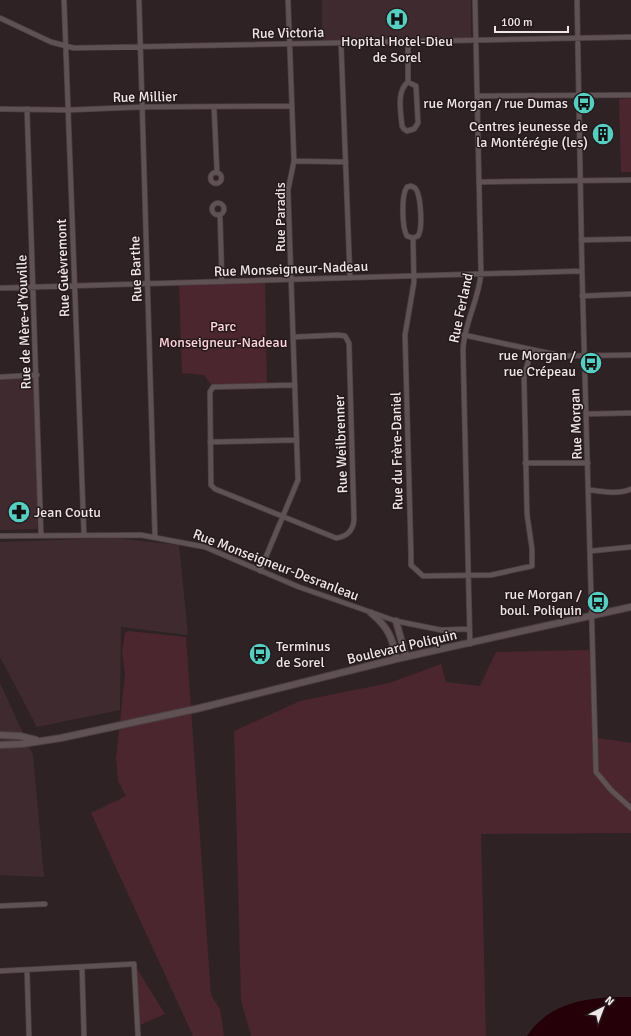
<svg xmlns="http://www.w3.org/2000/svg" width="631" height="1036" viewBox="0 0 631 1036" font-family="Signika,sans-serif">
  <style>
    .built { fill: #3f2b2f }
    .green { fill: #4b262f }
    .water { fill: #250009 }
    .lines { fill: none; stroke-linecap: round; stroke-linejoin: round }
    .minor-casing { stroke: #4b4042; stroke-width: 6 }
    .tertiary-casing { stroke: #4b4042; stroke-width: 8 }
    .minor { stroke: #605154; stroke-width: 4.5 }
    .tertiary { stroke: #605154; stroke-width: 6 }
    .labels { text-anchor: middle; dominant-baseline: central; stroke-width: 3; stroke-linejoin: round; paint-order: stroke }
    .street-label { font-size: 14px; fill: #efe6e8; stroke: #25191b }
    .poi-label { font-size: 14px; fill: #efe6e8; stroke: #25191b; text-anchor: end }
    .park-label { font-size: 14px; fill: #ffd4dc; stroke: #25191b }
  </style>
  <rect width="100%" height="100%" fill="#2f2224"/>
  <!-- built -->
  <path class="built" d="M322 0H471V38L322 41Z
    M37 375V529L0 530V377Z
    M113 538 179 545 188 635 121 627 120 710 37 727 0 657V542Z
    M0 683 33 755 44 877 0 875Z"/>
  <!-- green -->
  <path class="green" d="M631 98V172H621L619 99Z
    M265 281 267 386 213 387 204 375 182 373 179 283Z
    M128 631 186 637 211 995 220 1009 224 1036H193L91 813 126 796 118 781 116 759 125 674 122 651 125 633Z
    M589 650 598 738 631 743V833L481 834 486 1036H251L241 1000 234 731 300 701 389 683 441 664 446 682 480 686 496 652Z
    M134 964 165 1014 138 1026Z"/>
  <!-- water -->
  <path class="water" d="M631 997V1036H527C551 1000 591 997 631 997Z"/>
  <g class="lines">
    <!-- minor casing -->
    <g class="minor-casing">
      <path id="minor" d="M64 0 84 535
        M139 0 155 537
        M577 0 582 271 596 772 611 790 631 808
        M0 18 51 42 74 48 631 37
        M341 43 350 278
        M408 82 416 86 418 123 414 129 407 131 404 129 402 126C401 113 396 91 408 82Z
        M408 82V42
        M477 96 631 95
        M214 107 217 172
        M0 109 68 110 142 107 291 106
        M27 109 41 534
        M294 161 346 162
        M210.5 178a5.5 5.5 0 1 1 11 0a5.5 5.5 0 1 1-11 0Z
        M479 182 631 180
        M411 186 415 188C421 194 423 229 418 236L413 238 407 236C402 228 401 195 407 187Z
        M212 209a6 6 0 1 1 12 0a6 6 0 1 1-12 0Z
        M220 215 222 282
        M413 238 414 282 405 335 411 553V565L423 576 491 575 532 566V549L527 514 524 375 532 350
        M581 240 631 239
        M0 288 582 271
        M582 296 631 294
        M464 335 562 356 631 355
        M294 337 338 335 345 336 349 343 354 520C353 531 346 537 336 538L215 489 211 485 210 392 213 387 295 385
        M0 377 37 375
        M586 414 631 413
        M210 442 297 440
        M525 463H588
        M589 490C602 491 618 495 631 489
        M0 536 141 535 205 547 299 587 396 621 441 630 469 629
        M591 551 631 547
        M260 571 298 480 288 190 294 161 288 0
        M470 644 463 350C464 323 479 300 481 273L475 0
        M0 906 45 904
        M82 967 84 1036
        M27 970 29 1036
        M0 971 134 964 138 1036"/>
    </g>
    <!-- tertiary casing -->
    <g class="tertiary-casing">
      <path id="tertiary" d="M371 613C388 627 393 638 396 659
        M396 621 406 657
        M0 735 20 736 36 740
        M0 745 22 744 61 738 200 708 396 659 631 607"/>
    </g>
    <!-- minor -->
    <use href="#minor" class="minor"/>
    <!-- tertiary -->
    <use href="#tertiary" class="tertiary"/>
  </g>
  <!-- icons -->
  <defs>
    <g id="hospital-disc" transform="scale(1.15)"><circle r="9.5" fill="#57cec2" stroke="#25191b"/><path d="M-5-5h3v3.5h4V-5h3V5h-3V1.5h-4V5h-3Z" fill="#111"/></g>
    <g id="bus-disc" transform="scale(1.15)"><circle r="9.5" fill="#57cec2" stroke="#25191b"/><path d="M-5-6H5V4H4V6H2V4H-2V6H-4V4H-5ZM-3.5-4V0h7V-4ZM-3.5 1.2v1.5H-2V1.2ZM2 1.2v1.5H3.5V1.2Z" fill="#111"/></g>
    <g id="building-disc" transform="scale(1.15)"><circle r="9.5" fill="#57cec2" stroke="#25191b"/><path d="M-4-6H4V6H1V3H-1V6H-4ZM-2.5-4.3h1.7v1.8h-1.7ZM.8-4.3h1.7v1.8H.8ZM-2.5-1h1.7V.8h-1.7ZM.8-1h1.7V.8H.8Z" fill="#111"/></g>
    <g id="pharmacy-disc" transform="scale(1.15)"><circle r="9.5" fill="#57cec2" stroke="#25191b"/><path d="M-2-6h4v4h4v4h-4v4h-4v-4h-4v-4h4Z" fill="#111"/></g>
  </defs>
  <g fill-rule="evenodd">
    <use href="#hospital-disc" x="397" y="19"/>
    <use href="#bus-disc" x="584" y="103"/>
    <use href="#building-disc" x="603" y="134"/>
    <use href="#bus-disc" x="591" y="363"/>
    <use href="#pharmacy-disc" x="19" y="512"/>
    <use href="#bus-disc" x="598" y="602"/>
    <use href="#bus-disc" x="260" y="654"/>
  </g>
  <g class="labels">
    <!-- street labels -->
    <g class="street-label">
      <text transform="translate(288 33) rotate(-1)">Rue Victoria</text>
      <text transform="translate(145 97) rotate(-1)">Rue Millier</text>
      <text transform="translate(280 217) rotate(-90)">Rue Paradis</text>
      <text transform="translate(63 268) rotate(-92)">Rue Guèvremont</text>
      <text transform="translate(136 269) rotate(-92)">Rue Barthe</text>
      <text transform="translate(291 269) rotate(-2)">Rue Monseigneur-Nadeau</text>
      <text transform="translate(461 308) rotate(-78)">Rue Ferland</text>
      <text transform="translate(24 322) rotate(-92)">Rue de Mère-d'Youville</text>
      <text transform="translate(576 424) rotate(-92)">Rue Morgan</text>
      <text transform="translate(341 444) rotate(-92)">Rue Weilbrenner</text>
      <text transform="translate(397 451) rotate(-91)">Rue du Frère-Daniel</text>
      <text transform="translate(276 565) rotate(21)">Rue Monseigneur-Desranleau</text>
      <text transform="translate(402 647) rotate(-13)">Boulevard Poliquin</text>
    </g>
    <!-- poi labels -->
    <g class="poi-label">
      <text x="397" y="41" text-anchor="middle">Hopital Hotel-Dieu<tspan x="397" dy="16">de Sorel</tspan></text>
      <text x="568" y="103">rue Morgan / rue Dumas</text>
      <text x="588" y="126">Centres jeunesse de<tspan x="588" dy="16">la Montérégie (les)</tspan></text>
      <text x="576" y="355">rue Morgan /<tspan x="576" dy="16">rue Crépeau</tspan></text>
      <text x="34" y="512" text-anchor="start">Jean Coutu</text>
      <text x="582" y="594">rue Morgan /<tspan x="582" dy="16">boul. Poliquin</tspan></text>
      <text x="276" y="646" text-anchor="start">Terminus<tspan x="276" dy="16">de Sorel</tspan></text>
    </g>
    <!-- park labels -->
    <g class="park-label">
      <text x="223" y="326">Parc<tspan x="223" dy="16">Monseigneur-Nadeau</tspan></text>
    </g>
  </g>
  <!-- north arrow -->
  <g transform="translate(603 1008) rotate(42)" stroke="#25191b" stroke-width="3" paint-order="stroke">
  <path d="M0-3L7 15L0 10L-7 15Z" fill="#efe6e8"/>
  <text y="-6" font-size="11" font-weight="bold" text-anchor="middle" fill="#efe6e8">N</text>
  </g>
  <!-- scale -->
  <path d="M495 26v6h73v-6" fill="none" stroke="#efe6e8" stroke-width="2"/>
  <text x="501" y="26" font-size="12" fill="#efe6e8" stroke="#25191b" stroke-width="3" paint-order="stroke">100 m</text>
</svg>
